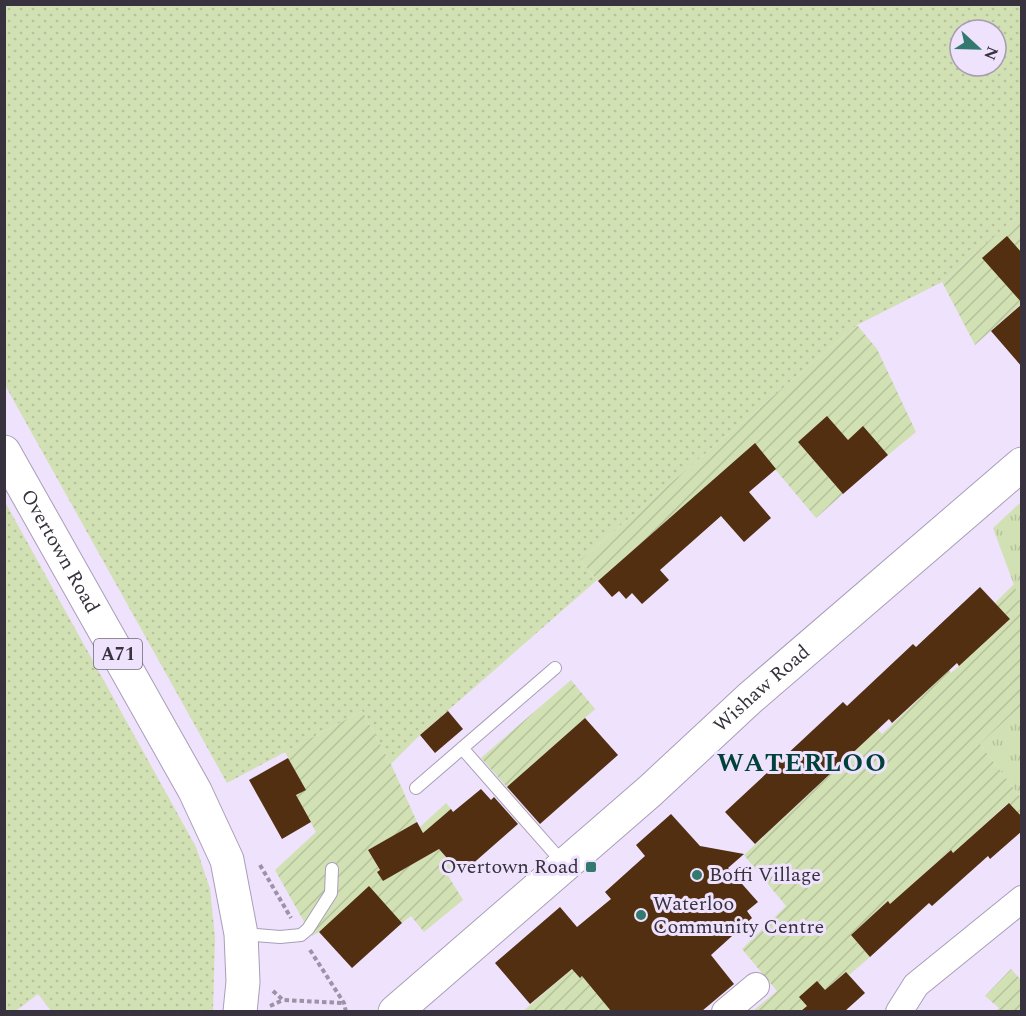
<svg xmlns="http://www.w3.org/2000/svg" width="1026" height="1016" viewBox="0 0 1026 1016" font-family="Spectral,serif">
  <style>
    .grass { fill: url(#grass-dots); fill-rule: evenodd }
    .park { fill: url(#park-tufts) }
    .garden { fill: url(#garden-furrows) }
    .building { fill: #532f11 }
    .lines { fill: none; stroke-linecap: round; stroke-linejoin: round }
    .service-casing { stroke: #a99eb7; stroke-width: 14 }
    .minor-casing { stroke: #a99eb7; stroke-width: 28 }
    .primary-casing { stroke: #a99eb7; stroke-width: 35 }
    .path { stroke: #9c93a7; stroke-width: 4; stroke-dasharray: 4.5 3; stroke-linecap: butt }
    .service { stroke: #fff; stroke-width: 12 }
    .minor { stroke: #fff; stroke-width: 26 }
    .primary { stroke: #fff; stroke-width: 33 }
    .poi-dot { fill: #34796f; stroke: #eee2fd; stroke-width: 2 }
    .labels { text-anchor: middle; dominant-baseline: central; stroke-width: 6; stroke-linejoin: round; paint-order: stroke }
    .shield { fill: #eee2fd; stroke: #6e6777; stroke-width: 1.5 }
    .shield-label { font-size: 18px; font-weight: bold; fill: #37323d }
    .street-label { font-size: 20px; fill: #37323d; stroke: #eee2fd }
    .poi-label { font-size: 20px; fill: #37323d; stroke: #eee2fd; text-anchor: start }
    .district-label { font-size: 26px; font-weight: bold; letter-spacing: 1.5px; fill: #004139; stroke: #eee2fd }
  </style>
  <defs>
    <pattern id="grass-dots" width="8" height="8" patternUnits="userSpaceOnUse" patternTransform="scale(1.5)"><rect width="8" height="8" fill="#d2e1b4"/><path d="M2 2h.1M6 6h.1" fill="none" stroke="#b5c29c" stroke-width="1.8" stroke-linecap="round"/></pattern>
    <pattern id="park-tufts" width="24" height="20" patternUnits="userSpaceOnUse" patternTransform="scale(1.5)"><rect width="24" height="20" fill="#d2e1b4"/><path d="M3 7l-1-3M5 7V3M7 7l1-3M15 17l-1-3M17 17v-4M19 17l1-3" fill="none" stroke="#b5c29c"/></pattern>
    <pattern id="garden-furrows" width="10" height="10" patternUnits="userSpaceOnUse" patternTransform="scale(1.5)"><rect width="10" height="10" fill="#d2e1b4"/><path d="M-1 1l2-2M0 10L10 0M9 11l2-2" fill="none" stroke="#b5c29c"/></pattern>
  </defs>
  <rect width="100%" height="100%" fill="#eee2fd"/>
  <!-- grass -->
  <path class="grass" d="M4 5H1021V213L942 282 857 325 580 560 597 580 420 735 391 764 362 711 227 783 5 385ZM960 30H996V66H960Z
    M5 502 196 847 210 889 215 937 213 1011H51L38 994 16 1011H5Z"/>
  <!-- park -->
  <path class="park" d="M1021 502V604L993 528Z
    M1021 706V798L980 744Z"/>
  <!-- garden -->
  <path class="garden" d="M1021 213V304L975 345 942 282Z
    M857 325 877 349 916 432 888 455 863 427 848 440 827 417 798 442 843 494 816 518 754 444 598 581 580 560Z
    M1014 584 1021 604V706L980 744 1021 798V817L1008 803 971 837 967 868 950 850 913 884 904 918 888 902 851 935 870 957 849 975 846 972 825 990 800 997 812 1011H753L777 991 742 949 786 906 744 855 873 734 878 730 882 734 949 670 951 673 959 666 1010 619 995 603Z
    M571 680 595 709 507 787 481 758Z
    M362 711 391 764 417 822 368 850 385 879 434 852 420 827 446 803 451 809 439 819 448 829 434 843 453 866 447 874 463 900 424 932 411 916 402 923 369 887 319 932 312 936 275 870 316 832 296 795 305 789 285 752Z
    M602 939 662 1011 522 1012 572 969Z
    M1011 969 1021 980V1011H996L999 1008 985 996Z"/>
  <!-- building -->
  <path class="building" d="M1007 236 1022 253V303L982 258Z
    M1022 304V367L991 331Z
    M827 416 848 440 863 426 888 455 843 494 798 442Z
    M755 443 776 469 749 492 771 518 744 542 721 516 660 570 669 580 642 604 632 593 626 599 619 591 612 597 598 581Z
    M980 587 1010 619 959 666 957 663 892 723 889 719 755 844 725 812 843 702 847 706 913 644 916 647Z
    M448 711 463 729 435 753 420 735Z
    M585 718 618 755 540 824 507 787Z
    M288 758 306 790 296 795 311 822 282 839 249 780Z
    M481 789 491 800 494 797 518 824 461 874 439 849 383 881 377 872 380 870 368 850 417 822 423 833 451 809 453 812Z
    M1009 803 1022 817V831L990 859 988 856 932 906 929 903 870 957 851 935 888 901 890 904 951 850 953 853Z
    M671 814 700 846 744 854 728 868 758 902 747 911 752 918 711 955 734 984 702 1011H611L582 976 580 978 572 969 530 1004 495 963 560 907 577 927 611 899 605 892 645 856 636 845Z
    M369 886 402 923 352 968 319 932Z
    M846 972 865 993 845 1011H801L807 1006 799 997 817 981 825 990Z"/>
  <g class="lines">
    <!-- service casing -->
    <g class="service-casing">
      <path id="service" d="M462 748 564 864
        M416 788 555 668
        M243 934 280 937 301 935 308 929 331 893 332 869"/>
    </g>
    <!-- minor casing -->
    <g class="minor-casing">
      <path id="minor" d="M725 1012 756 986
        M899 1012 916 985 1022 899"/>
    </g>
    <!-- primary casing -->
    <g class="primary-casing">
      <g id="primary">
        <path id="s1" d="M4 452 195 791 227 860 241 934 243 982 240 1012"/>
        <path id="s2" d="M395 1012 650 791 750 698 1022 464"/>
      </g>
    </g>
    <!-- path -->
    <path class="path" d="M260 865 291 918
      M310 950 344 1003 346 1012
      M273 991 283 1000 343 1003
      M270 1006 283 1000"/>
    <!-- service -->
    <use href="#service" class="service"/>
    <!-- minor -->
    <use href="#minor" class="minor"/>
    <!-- primary -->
    <use href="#primary" class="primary"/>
  </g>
  <!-- markers -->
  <g class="poi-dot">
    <rect x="585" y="861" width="12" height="12" rx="3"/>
    <circle cx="697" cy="875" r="6"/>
    <circle cx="641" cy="915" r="6"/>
  </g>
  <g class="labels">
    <!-- shield labels -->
    <rect class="shield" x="94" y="639" width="48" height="30" rx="4.5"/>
    <g class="shield-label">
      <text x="118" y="654">A71</text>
    </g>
    <!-- street labels -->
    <g class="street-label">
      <text stroke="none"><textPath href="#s1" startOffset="114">Overtown Road</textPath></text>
      <text stroke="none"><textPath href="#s2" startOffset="489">Wishaw Road</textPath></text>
    </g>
    <!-- poi labels -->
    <g class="poi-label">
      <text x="579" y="867" text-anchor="end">Overtown Road</text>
      <text x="709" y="875">Boffi Village</text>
      <text x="653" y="904">Waterloo<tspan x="653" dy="23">Community Centre</tspan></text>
    </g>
    <!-- district labels -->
    <g class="district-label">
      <text x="802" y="763">WATERLOO</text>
    </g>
  </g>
  <!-- border -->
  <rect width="1026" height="1016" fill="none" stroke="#37323d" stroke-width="12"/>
  <!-- north arrow -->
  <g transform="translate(978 48) rotate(112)"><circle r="28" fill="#eee2fd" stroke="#a59cb0" stroke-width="1.5"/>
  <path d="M0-4.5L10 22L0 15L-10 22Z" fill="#34796f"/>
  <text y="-9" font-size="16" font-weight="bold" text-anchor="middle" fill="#37323d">N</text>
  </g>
</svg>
